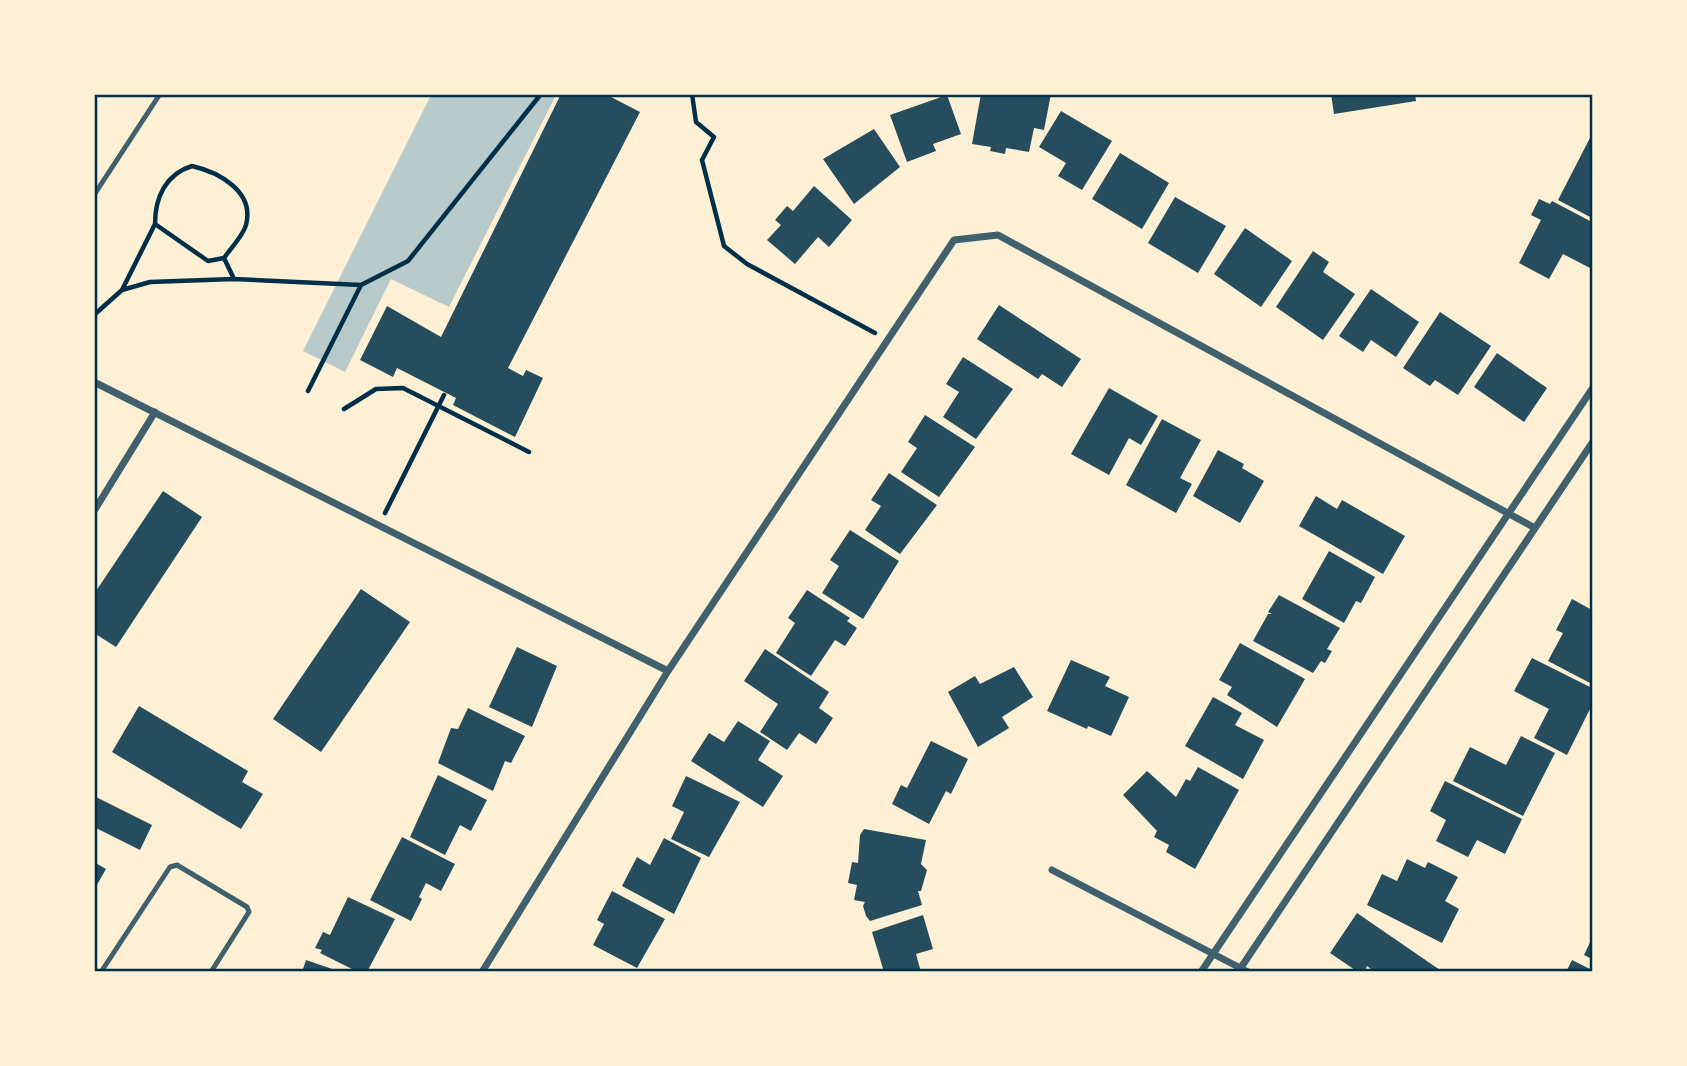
<svg xmlns="http://www.w3.org/2000/svg" width="1687" height="1066" viewBox="0 0 1687 1066" font-family="'Public Sans',sans-serif">
  <style>
    .green { fill: #b9caca }
    .building { fill: #264d5e }
    .lines { fill: none; stroke-linecap: round; stroke-linejoin: round }
    .path { stroke: #003049; stroke-width: 4.5 }
    .service { stroke: #3f606c; stroke-width: 5 }
    .minor { stroke: #3f606c; stroke-width: 7 }
    .neatline { fill: none; stroke: #003049; stroke-width: 2.5 }
  </style>
  <rect width="100%" height="100%" fill="#fdf0d5"/>
  <!-- green -->
  <path class="green" d="M431 95H556L449 307 391 279 345 372 303 351Z"/>
  <!-- building -->
  <path class="building" d="M561 94H612L611 97 640 112 508 368 523 376 526 370 543 378 515 437 453 405 456 398 397 368 393 377 360 360 387 306 441 337Z
    M981 94H1051L1044 130 1034 128 1029 152 1006 148 1005 154 990 151 991 147 972 144Z
    M1331 94H1415L1416 101 1334 114Z
    M947 95 961 134 933 144 936 151 907 162 890 115Z
    M1061 111 1112 141 1082 190 1058 176 1066 163 1039 147Z
    M874 129 900 167 854 204 823 159Z
    M1592 134V218L1558 200Z
    M1120 153 1169 183 1142 229 1092 199Z
    M814 186 852 220 829 247 818 237 795 264 767 240 781 225 775 220 787 206 793 211Z
    M1175 197 1226 226 1198 273 1148 243Z
    M1539 199 1550 204 1552 201 1592 222V269L1563 254 1549 279 1519 263 1541 220 1531 215Z
    M1245 228 1292 261 1261 307 1214 274Z
    M1313 251 1329 262 1323 272 1355 294 1323 340 1276 307Z
    M1371 289 1419 322 1396 357 1371 340 1363 352 1339 336Z
    M999 305 1081 359 1062 387 1042 374 1038 379 977 339Z
    M1440 312 1491 346 1458 395 1435 380 1430 386 1403 368Z
    M1497 353 1547 388 1524 422 1474 387Z
    M963 357 1013 389 976 439 943 417 959 392 946 384Z
    M1109 388 1158 416 1141 445 1129 438 1109 475 1071 454Z
    M925 415 975 447 939 497 901 472 917 448 908 442Z
    M1162 419 1201 440 1180 478 1192 484 1176 513 1126 485Z
    M1218 450 1244 464 1242 468 1264 481 1240 523 1193 496Z
    M889 473 937 505 900 554 865 530 881 506 871 500Z
    M163 491 202 517 116 647 94 633V594Z
    M1316 496 1337 509 1342 500 1405 536 1383 574 1299 526Z
    M850 530 899 561 863 619 822 593 839 566 830 560Z
    M1329 551 1375 577 1361 603 1356 601 1344 623 1302 599Z
    M361 589 410 622 321 752 273 719Z
    M807 590 850 618 847 621 857 628 845 646 835 640 811 676 776 653 795 623 788 618Z
    M1279 595 1340 628 1327 649 1332 651 1325 663 1321 661 1313 673 1253 641 1268 614H1272L1268 612Z
    M1572 599 1592 610V684L1548 661 1563 633 1556 630Z
    M1240 643 1305 679 1277 727 1227 695 1232 687 1219 680Z
    M517 647 557 666 532 727 489 707Z
    M765 649 829 692 819 708 833 718 816 744 799 733 787 750 760 732 778 704 744 681Z
    M1532 658 1592 688V705L1567 755 1534 738 1549 709 1514 691Z
    M1071 660 1110 677 1105 686 1129 697 1111 736 1088 726 1087 729 1047 711Z
    M1014 667 1033 697 1002 717 1009 728 978 747 948 692 975 676 980 684Z
    M1213 697 1242 713 1235 725 1264 740 1243 779 1185 746Z
    M139 706 248 771 242 782 263 794 241 829 112 752Z
    M468 708 525 736 511 763 505 761 493 791 438 763 451 728 458 729Z
    M738 721 770 741 758 760 783 776 763 807 691 761 709 733 724 742Z
    M1521 736 1555 753 1523 816 1453 781 1470 747 1506 765Z
    M931 741 968 759 951 794 946 791 929 824 892 804 901 785 907 788Z
    M1198 767 1239 790 1195 869 1166 852 1169 845 1154 837 1157 831 1123 795 1147 771 1176 797 1186 779 1190 781Z
    M438 775 487 800 471 831 460 825 445 855 410 837Z
    M686 776 740 802 709 857 671 839 684 812 672 806Z
    M1445 781 1522 819 1505 854 1477 840 1468 857 1436 841 1446 820 1430 811Z
    M94 796 152 825 140 850 94 827Z
    M864 829 926 840 921 864 927 870 921 891H918L922 905 870 921 866 916 863 906 865 902 854 900 857 885 848 883 852 862 858 863 860 835Z
    M402 837 455 864 441 891 426 883 419 897 422 899 411 921 370 900Z
    M664 838 701 858 674 914 622 886 637 857 650 865Z
    M1407 859 1425 868 1428 862 1458 877 1445 901 1459 909 1442 943 1367 905 1382 874 1397 881Z
    M94 862 106 869 94 890Z
    M612 891 665 919 637 968 593 945 604 924 597 920Z
    M348 897 395 919 367 972H358L320 953 322 950 315 948 323 932 330 935Z
    M1357 913 1440 970 1439 972H1375L1367 966 1364 972H1358L1330 953Z
    M923 915 933 949 916 954 921 972H884L872 932Z
    M1592 938V959L1584 955Z
    M306 960 338 971V972H302Z
    M1572 960 1592 970V972H1566Z"/>
  <g class="lines">
    <!-- path -->
    <path class="path" d="M692 94 696 122 714 137 702 160 724 246 747 264 875 333
      M192 166C218 172 255 191 246 225 243 236 230 249 224 258L208 261 155 224C155 197 166 174 192 166Z
      M224 258 234 279
      M122 290 155 224
      M94 315 122 290 150 282 234 279 361 285 408 261 541 94
      M308 391 361 285
      M344 409 376 389 403 388 529 452
      M385 513 444 395"/>
    <!-- service -->
    <path class="service" d="M94 195 160 94
      M101 972 170 867 177 865 247 907 249 912 211 972"/>
    <!-- minor -->
    <path class="minor" d="M94 382 668 671
      M94 511 155 412
      M1052 870 1248 972
      M482 972 668 671 954 240 998 235 1535 528
      M1201 972 1592 389
      M1238 972 1592 443"/>
  </g>
  <!-- border -->
  <rect width="1687" height="1066" fill="none" stroke="#fdf0d5" stroke-width="192"/>
  <rect x="96" y="96" width="1495" height="874" class="neatline"/>
</svg>
